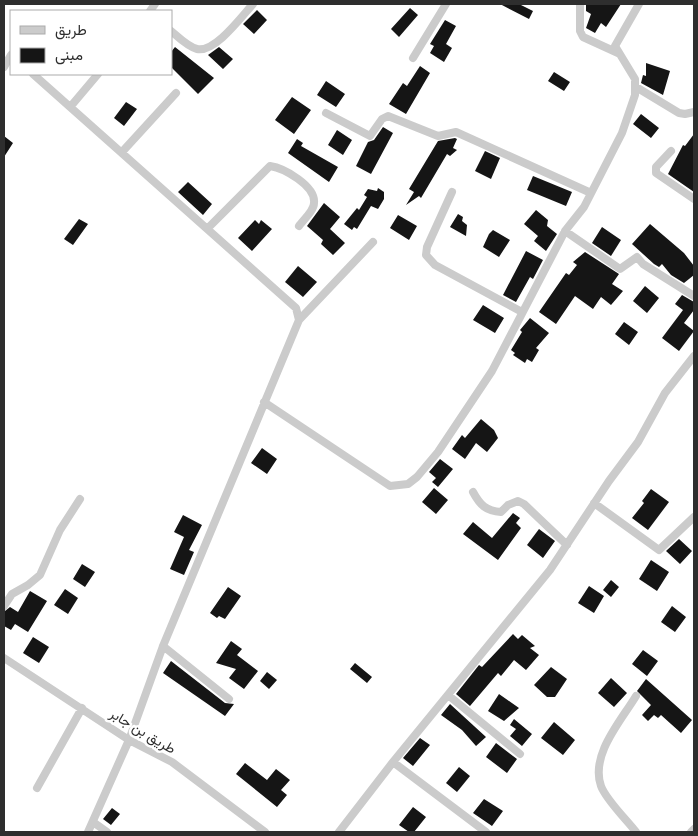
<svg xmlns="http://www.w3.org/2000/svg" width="698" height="836" viewBox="0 0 698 836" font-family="Raleway,Vazirmatn,sans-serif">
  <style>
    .building { fill: #151515 }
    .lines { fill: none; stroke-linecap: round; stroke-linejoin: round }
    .minor { stroke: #cbcbcb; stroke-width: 8 }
    .labels { text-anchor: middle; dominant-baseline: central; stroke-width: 5; stroke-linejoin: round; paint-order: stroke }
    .street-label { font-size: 14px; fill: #2e2e2e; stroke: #fff }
  </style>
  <rect width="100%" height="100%" fill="#fff"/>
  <!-- building -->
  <path class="building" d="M500 4H519L533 11 529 19Z
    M586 4H621L606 27 601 23 595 33 586 28 591 14 586 11Z
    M410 8 418 15 399 37 391 29Z
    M257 10 267 20 254 34 243 24Z
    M445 20 456 26 446 44 452 48 444 62 430 53 434 46 430 44Z
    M175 47 214 78 198 94 171 67V52Z
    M219 47 233 59 223 69 208 55Z
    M646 63 670 71 663 95 641 83 643 75 646 76Z
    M420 66 430 73 406 114 389 104 403 83 407 86Z
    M554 72 570 82 564 91 548 81Z
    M326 81 345 94 336 107 317 95Z
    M292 97 311 110 294 134 275 120Z
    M126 102 137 109 124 126 114 118Z
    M641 114 659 128 651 138 633 124Z
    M383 127 393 133 371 174 356 166 368 142 374 140Z
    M337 130 352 140 343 155 328 145Z
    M694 134V192L668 174 683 145 685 146Z
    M4 136 13 143 4 157Z
    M455 138 457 139 453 148 457 150 450 156 447 154 421 198 419 196 406 205 414 192 409 189 438 141Z
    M297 139 303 143 301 146 338 167 329 182 288 153Z
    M485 151 500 158 491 179 475 171Z
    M533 176 572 192 566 206 527 190Z
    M188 182 212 204 203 215 178 192Z
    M378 188 384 192V199L378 209 371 206 357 229 354 227 352 230 344 224 357 208 359 210 367 197 364 195 368 189 377 191Z
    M324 203 340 217 330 229 345 243 333 255 321 244 323 240 307 226Z
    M536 210 548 220 547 226 557 234 546 251 534 241 538 236 524 224Z
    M458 214 463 217 462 221 467 225 466 236 450 227Z
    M398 215 417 226 409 240 390 228Z
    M79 219 88 224 73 245 64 239Z
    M255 220 259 224 261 220 272 229 252 251 238 238Z
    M650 224 684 253 694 266V275L684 283 671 275 662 264 659 267 654 264 632 244Z
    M602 227 621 240 611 256 592 243Z
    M493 230 510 240 499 257 483 247 489 234Z
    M526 251 543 260 533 279 530 277 516 302 503 295Z
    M585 252 619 274 612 284 623 291 611 305 601 297 593 309 575 296 556 324 539 312 566 273 569 275 577 265 573 262Z
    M298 266 317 282 303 297 285 282Z
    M645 286 659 298 647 313 633 301Z
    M682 295 694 302V310L684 323 694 331 679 351 662 338 683 310 675 304Z
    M483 305 504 318 495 333 473 320Z
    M530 318 549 333 536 348 539 350 532 362 527 359 525 363 513 355 515 353 511 350 522 332 520 330Z
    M624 322 638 332 629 345 615 334Z
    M481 419 494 430 498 438 487 452 476 443 465 459 452 449 462 435 465 438Z
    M262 448 277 459 267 474 251 463Z
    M440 459 453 469 438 487 432 482 436 478 429 472Z
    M434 488 448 500 436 514 422 502Z
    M651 489 669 502 648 530 632 518 644 503 642 501Z
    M513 513 520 518 516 523 521 528 498 560 463 534 473 522 492 538Z
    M183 515 202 525 189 550 194 552 184 575 170 569 184 537 174 532Z
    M539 529 555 541 543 558 527 545Z
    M679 539 692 551 680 564 666 551Z
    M651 560 669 572 657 591 639 579Z
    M82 564 95 572 85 587 73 579Z
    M611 580 619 587 611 597 603 590Z
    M589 586 604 596 594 613 578 603Z
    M228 587 241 596 225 619 219 616 217 618 210 613Z
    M65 589 78 598 68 614 54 605Z
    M30 591 47 601 28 632 15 624 11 630 4 626 5 611 10 607 18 612Z
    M672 606 686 617 675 632 661 622Z
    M513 634 518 639 522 635 535 646 530 648 539 655 526 670 514 660 501 676 498 673 470 706 456 694 479 665 482 667Z
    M33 637 49 647 39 663 23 653Z
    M231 641 242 649 237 655 258 671 244 689 229 678 236 669 216 663Z
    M643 650 658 661 647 676 632 664Z
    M171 661 225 703 234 704 225 716 163 673Z
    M355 663 372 677 367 683 350 669Z
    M551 667 567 679 555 697H547L534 685Z
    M267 672 277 680 269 689 260 681Z
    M611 678 627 693 614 707 598 693Z
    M646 679 692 720 681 733 661 715 658 718 654 715 648 721 642 715 651 705 637 691Z
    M499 694 519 708 504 721 488 711Z
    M450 704 486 737 476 746 462 730 441 715Z
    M514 719 532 734 522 746 510 736 516 729 510 725Z
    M554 722 575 740 563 755 541 738Z
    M420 738 430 745 413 766 403 758Z
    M496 743 517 759 507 773 486 757Z
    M245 763 267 780 276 769 290 780 281 790 287 795 277 807 236 774Z
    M459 767 470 776 457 792 446 783Z
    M484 799 503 811 492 826 473 813Z
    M413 807 426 817 414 832H409L399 825Z
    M112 808 120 814 111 825 103 819Z"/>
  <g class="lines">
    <!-- minor -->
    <path class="minor" d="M580 4V31L583 37 618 53
      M150 11 155 4
      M171 31C178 37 188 47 197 49 215 53 242 16 253 4
      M413 58 446 4
      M4 67 11 55
      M33 74 296 308 299 320 163 646 129 740 88 832
      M636 87 679 113 685 114 694 112
      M71 106 98 74
      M326 113 370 136 382 119 388 116 438 136 456 132 591 193
      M671 151 656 167V173L694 199
      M122 152 176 93
      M452 192 427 247 426 255 435 265 522 312
      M208 228 270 166C284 168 316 186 314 203 314 211 303 220 299 226
      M565 231 620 269 637 257 643 264 694 296
      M299 320 373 242
      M264 402 390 486 408 484 417 477 438 452 492 371 565 231 584 207 622 133 635 95V79L615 46 639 4
      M473 492C480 505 486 511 501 512L508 505 518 501 524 504 567 545
      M594 503 659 550 694 517
      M4 606 12 594 28 585 40 575 60 530 80 499
      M163 646 229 699
      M4 658 129 740 172 762 265 832
      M448 695 520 754
      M393 762 486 832
      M37 788 82 708
      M93 822 107 832
      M339 832 393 762 550 570 609 481 638 442 665 393 694 356
      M636 832C627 820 606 800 601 786 590 755 621 721 636 696
      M691 832 694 829"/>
  </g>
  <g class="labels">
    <!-- street labels -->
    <g class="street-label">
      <text transform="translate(143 731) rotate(31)">طريق بن جابر</text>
    </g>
  </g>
  <!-- border -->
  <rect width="698" height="836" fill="none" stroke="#2e2e2e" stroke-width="10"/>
  <!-- legend -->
  <rect x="10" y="10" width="162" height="65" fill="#ffffff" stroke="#ababab"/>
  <rect x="20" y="26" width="25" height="8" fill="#cbcbcb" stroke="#ababab"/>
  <text x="55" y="35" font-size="15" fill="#2e2e2e">طريق</text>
  <rect x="20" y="48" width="25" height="15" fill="#151515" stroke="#ababab"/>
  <text x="55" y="60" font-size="15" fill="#2e2e2e">مبنى</text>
</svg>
